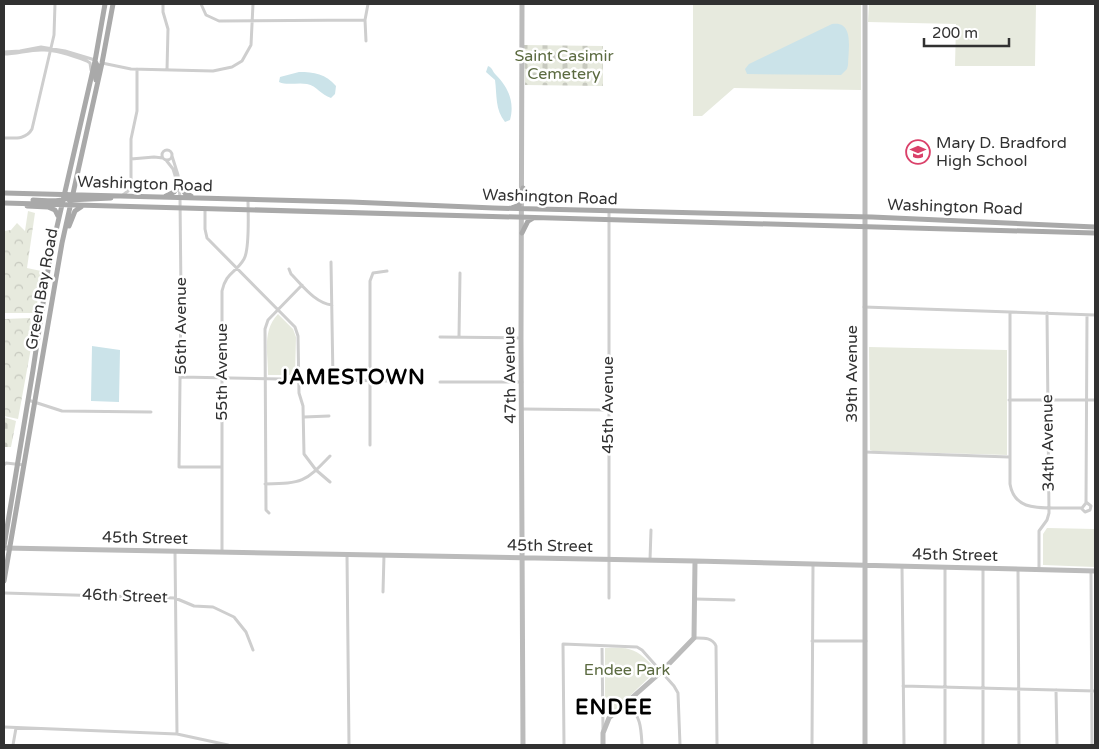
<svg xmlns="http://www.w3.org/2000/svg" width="1099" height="749" viewBox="0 0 1099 749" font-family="'Varela Round',sans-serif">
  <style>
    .forest { fill: url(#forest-crowns) }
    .cemetery { fill: url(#cemetery-stones) }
    .park { fill: #e7eade }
    .water { fill: #cbe3e9 }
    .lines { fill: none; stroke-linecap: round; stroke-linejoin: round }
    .street { stroke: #cecece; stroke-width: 3 }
    .secondary { stroke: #bbb; stroke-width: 5 }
    .primary { stroke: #a9a9a9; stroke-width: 5 }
    .labels { text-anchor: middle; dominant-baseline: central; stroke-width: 5; stroke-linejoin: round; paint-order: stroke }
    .park-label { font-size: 16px; fill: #5c6b41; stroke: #fff }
    .poi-label { font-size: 16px; fill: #313131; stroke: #fff; text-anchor: start }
    .street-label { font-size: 16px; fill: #313131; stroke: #fff }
    .district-label { font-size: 21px; font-weight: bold; letter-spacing: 1px; fill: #000; stroke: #fff }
  </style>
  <defs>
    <pattern id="forest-crowns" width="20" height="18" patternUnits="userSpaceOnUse" patternTransform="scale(1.25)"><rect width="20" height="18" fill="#e7eade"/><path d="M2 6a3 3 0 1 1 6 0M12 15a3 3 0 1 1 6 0" fill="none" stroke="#c7c9bf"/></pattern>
    <pattern id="cemetery-stones" width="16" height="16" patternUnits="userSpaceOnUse" patternTransform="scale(1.25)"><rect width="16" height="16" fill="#e7eade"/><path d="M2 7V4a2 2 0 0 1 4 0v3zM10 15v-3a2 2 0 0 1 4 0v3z" fill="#c7c9bf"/></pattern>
  </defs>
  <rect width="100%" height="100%" fill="#fff"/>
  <!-- forest -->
  <path class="forest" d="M28 211 35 213 27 268 41 271 36 313H4V231L11 230 17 223 25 231Z
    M30 318 33 337 18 419 4 416V319Z"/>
  <!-- cemetery -->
  <path class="cemetery" d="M524 45 603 46V86L525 85Z
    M4 417 16 421 11 447H4Z"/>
  <!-- park -->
  <path class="park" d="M693 4H861V90L734 88 702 116H693Z
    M869 4H1036L1035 66H955L956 24 868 22Z
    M278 314 293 329 296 337 295 375H268C268 352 262 331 278 314Z
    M869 347 1007 350V455L873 451 870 450Z
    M1047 528 1095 529V567L1043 565V534Z
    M605 648C626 647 634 647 649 662 652 665 654 667 656 671L613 712H607L605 708Z"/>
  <!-- water -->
  <path class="water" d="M832 24C855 20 848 51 848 65L847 69 841 75 747 74 745 69 749 64Z
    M488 66C493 68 492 71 496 75 508 87 515 102 510 120L505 122C495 110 497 95 495 80L486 72Z
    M299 72C314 72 326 74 336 86L335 94 331 98C321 95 317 86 307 84 297 82 288 86 279 82L280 77Z
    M92 346 120 350 119 402 91 401Z"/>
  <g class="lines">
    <!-- street -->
    <path class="street" d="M163 4V12L168 29 167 70
      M201 4 206 15 219 21 365 20
      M366 41 365 20 368 4
      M4 52 20 51 41 47 65 51 95 60
      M4 54C17 54 31 49 44 50 58 50 74 56 87 61L90 63 91 70
      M102 63 131 69 213 71 232 67 242 61 251 45 253 4
      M4 138C14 138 26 140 32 129L54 35 55 4
      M162 155a5 5 0 1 1 10 0a5 5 0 1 1-10 0Z
      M172 156 178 175 180 198 181 294 179 467H222
      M131 159 154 157 163 158
      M166 160 173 169 178 185
      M132 184 137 193 142 196
      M123 195 128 191 131 181V139L137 111V69
      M205 209V229L207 238 295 327 298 336 299 393 303 406 304 454 316 470 330 482
      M609 211V598
      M331 262 333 380
      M289 269 291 274C303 286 315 303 332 305
      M864 307 1095 315
      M1010 312V484C1014 508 1034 508 1054 508 1063 508 1073 508 1082 508L1086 503 1087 315
      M459 336 460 273
      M440 337 521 338
      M181 377 388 381
      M440 382H522
      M28 400 62 411 151 412
      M1009 400H1095
      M523 409 608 410
      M304 417 329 416
      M370 445V281L373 273 387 271
      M865 452 1009 457
      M4 465 6 463 24 465
      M265 484C303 483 304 483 330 456
      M1081 508 1085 512 1090 510 1091 506 1086 502
      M269 513 266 510 265 329 268 320 302 285
      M175 552 177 734
      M222 552V291C226 272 236 273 244 259 250 249 248 212 248 200
      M347 555 349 745
      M650 560 651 530
      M902 566 904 745
      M1018 569 1019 745
      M1039 569V531L1047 520 1049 513 1047 313
      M1091 571 1092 745
      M383 592 384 555
      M4 593 175 598 194 606 213 607 234 617 246 632 253 650
      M695 599 734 600
      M694 638C703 638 712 637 716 646L717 745
      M812 641H866
      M602 646 603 731
      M903 686 1095 691
      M1056 690 1057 745
      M627 703C641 717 641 727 642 745
      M4 727 177 734 228 745
      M13 745 16 728
      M564 745 563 644 637 647 642 650 674 686 678 693 680 745
      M812 745 813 564
      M945 745V567
      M983 745V568"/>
    <!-- secondary -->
    <path class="secondary" d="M522 4 521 338 523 745
      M865 4V745
      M4 548 695 561 1095 571
      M603 745V733L609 718 661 672 694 638 695 561"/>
    <!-- primary -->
    <path class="primary" d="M95 61 97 65 96 80
      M4 193 351 202 494 208 872 217 1095 227
      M166 196 174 192 179 185 185 193 191 196
      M33 200C45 200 63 204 72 195
      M69 200 111 198
      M4 203 1095 233
      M27 206 48 207 55 210 58 216
      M512 208 519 205 523 188
      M69 226 75 211 81 207
      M522 233 528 221 533 218
      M4 546 33 370 50 257 95 61 105 4
      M4 581 62 243 102 63 113 4"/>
  </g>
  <!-- icons -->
  <defs>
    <g id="school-ring" transform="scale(1.25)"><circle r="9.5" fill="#fff" stroke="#da416a" stroke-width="1.5"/><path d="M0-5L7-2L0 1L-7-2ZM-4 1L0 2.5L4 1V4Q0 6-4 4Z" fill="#da416a"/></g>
  </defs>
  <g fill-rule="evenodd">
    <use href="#school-ring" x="918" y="152"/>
  </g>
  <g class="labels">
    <!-- park labels -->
    <g class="park-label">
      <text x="564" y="56">Saint Casimir<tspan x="564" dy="18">Cemetery</tspan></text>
      <text x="627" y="670">Endee Park</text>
    </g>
    <!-- poi labels -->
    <g class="poi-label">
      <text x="936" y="143">Mary D. Bradford<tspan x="936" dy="18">High School</tspan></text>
    </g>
    <!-- street labels -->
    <g class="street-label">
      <text transform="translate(145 184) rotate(2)">Washington Road</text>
      <text transform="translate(550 197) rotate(2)">Washington Road</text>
      <text transform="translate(955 207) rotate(2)">Washington Road</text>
      <text transform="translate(42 289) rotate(-80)">Green Bay Road</text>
      <text transform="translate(181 326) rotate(-90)">56th Avenue</text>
      <text transform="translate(222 372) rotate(-90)">55th Avenue</text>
      <text transform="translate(852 374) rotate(-90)">39th Avenue</text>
      <text transform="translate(510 375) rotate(-91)">47th Avenue</text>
      <text transform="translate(608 405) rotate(-90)">45th Avenue</text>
      <text transform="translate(1048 443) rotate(-91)">34th Avenue</text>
      <text transform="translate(145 538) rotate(1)">45th Street</text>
      <text transform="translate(550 546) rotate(1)">45th Street</text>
      <text transform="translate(955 555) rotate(1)">45th Street</text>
      <text transform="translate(125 596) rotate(2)">46th Street</text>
    </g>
    <!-- district labels -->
    <g class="district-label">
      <text x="352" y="377">JAMESTOWN</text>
      <text x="614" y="707">ENDEE</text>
    </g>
  </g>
  <!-- border -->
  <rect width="1099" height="749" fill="none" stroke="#313131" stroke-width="10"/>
  <!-- scale -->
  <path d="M924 38v8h85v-8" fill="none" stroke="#313131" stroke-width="2.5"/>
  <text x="932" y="38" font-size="15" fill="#313131" stroke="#ffffff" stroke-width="4" paint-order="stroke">200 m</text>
</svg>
